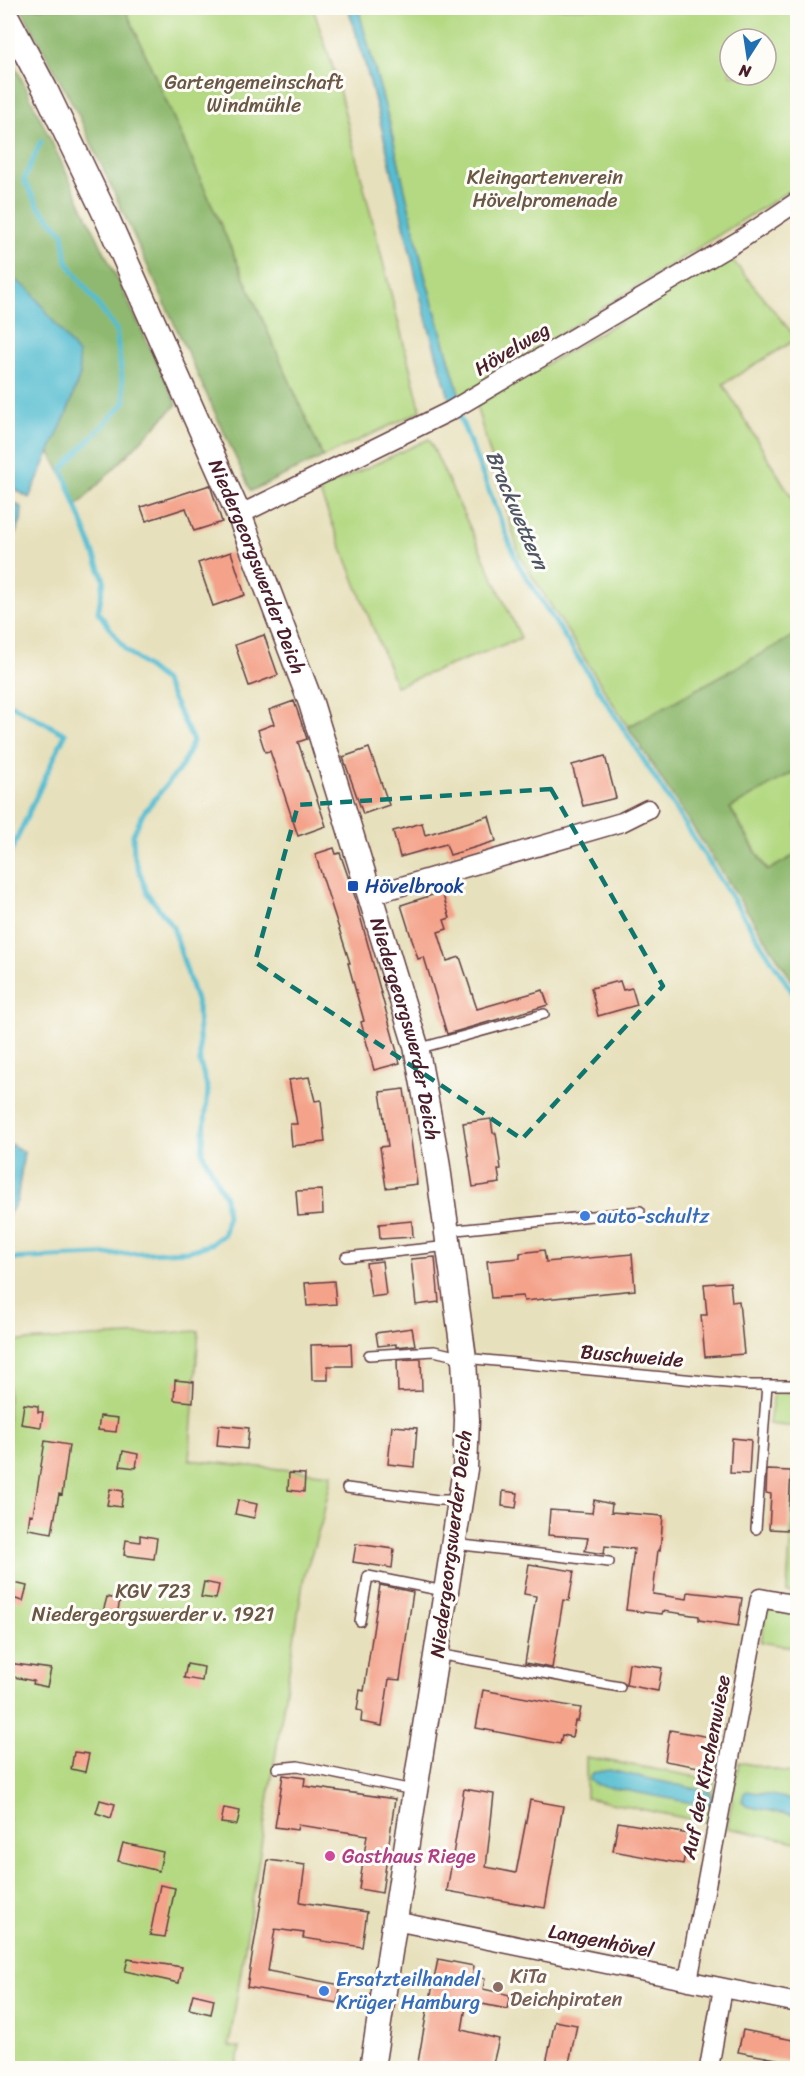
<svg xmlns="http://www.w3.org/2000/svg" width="805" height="2076" viewBox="0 0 805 2076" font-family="Sriracha,sans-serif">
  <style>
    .green { fill: #b4d982; stroke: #7f7c56; stroke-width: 1.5; fill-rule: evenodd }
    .forest { fill: #8fb970; stroke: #6c6c4e; stroke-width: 1.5 }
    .water { fill: #54bdd1; stroke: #4f6e7e; stroke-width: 1.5 }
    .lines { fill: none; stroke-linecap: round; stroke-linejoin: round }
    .stream { stroke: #54bdd1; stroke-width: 5 }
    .building { fill: #f4a28a }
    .lane-casing { stroke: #623c41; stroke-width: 12 }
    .street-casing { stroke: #623c41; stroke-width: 21 }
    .secondary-casing { stroke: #623c41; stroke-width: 27 }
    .lane { stroke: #fff; stroke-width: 9 }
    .street { stroke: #fff; stroke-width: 18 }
    .secondary { stroke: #fff; stroke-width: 24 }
    .marked { fill: none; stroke: #0f766e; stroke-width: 4.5; stroke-dasharray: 12 8; stroke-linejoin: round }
    .transit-dot { fill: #1a4fb4; stroke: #fdfcf7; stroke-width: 2 }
    .shop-dot { fill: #3f7fe0; stroke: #fdfcf7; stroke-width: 2 }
    .hotel-dot { fill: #d1479c; stroke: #fdfcf7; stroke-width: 2 }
    .education-dot { fill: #8d6e63; stroke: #fdfcf7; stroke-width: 2 }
    .labels { text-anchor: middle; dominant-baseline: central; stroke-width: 6; stroke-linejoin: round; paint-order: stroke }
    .park-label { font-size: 20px; fill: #6a5745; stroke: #fdfcf7 }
    .street-label { font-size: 20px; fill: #4a1f2b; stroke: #fdfcf7 }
    .transit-label { font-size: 20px; fill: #164399; stroke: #fdfcf7; text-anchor: start }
    .shop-label { font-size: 20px; fill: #366cbe; stroke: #fdfcf7; text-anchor: start }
    .hotel-label { font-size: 20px; fill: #b23c85; stroke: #fdfcf7; text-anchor: start }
    .education-label { font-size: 20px; fill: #785e54; stroke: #fdfcf7; text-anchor: start }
    .water-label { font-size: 21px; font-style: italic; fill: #4e5665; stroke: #fdfcf7 }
  </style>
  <rect width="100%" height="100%" fill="#fdfcf7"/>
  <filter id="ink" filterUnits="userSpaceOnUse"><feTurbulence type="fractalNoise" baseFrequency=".0167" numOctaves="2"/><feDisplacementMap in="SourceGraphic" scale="12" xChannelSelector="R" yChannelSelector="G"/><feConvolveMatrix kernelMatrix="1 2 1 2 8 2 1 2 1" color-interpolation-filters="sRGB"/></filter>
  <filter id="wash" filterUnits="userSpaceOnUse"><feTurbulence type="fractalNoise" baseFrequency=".008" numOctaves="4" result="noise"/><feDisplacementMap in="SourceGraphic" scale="24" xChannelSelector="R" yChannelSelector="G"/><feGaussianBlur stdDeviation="1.35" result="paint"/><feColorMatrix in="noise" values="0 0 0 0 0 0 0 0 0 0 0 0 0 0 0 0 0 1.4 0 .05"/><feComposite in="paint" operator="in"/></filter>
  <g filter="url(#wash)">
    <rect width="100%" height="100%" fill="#e7e0bc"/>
    <!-- green -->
    <path class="green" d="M125 8H313L335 74 421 411 323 457Z
      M358 8H797V186L460 397 425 276 389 121ZM730 39H766V75H730Z
      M730 257 797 339 723 384 797 506V634L628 727 520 557 476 405Z
      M429 439 521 638 396 686 319 490Z
      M797 770V854L768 871 730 808Z
      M199 1331 189 1460 332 1474 322 1521 304 1577 229 2046 240 2048 236 2068H8V1342Z
      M774 1392 797 1393V1427L769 1424Z
      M797 1434 798 1594H797L787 1592Z
      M767 1608 797 1614V1648L761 1642Z
      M586 1757 715 1780 709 1823 586 1798Z
      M739 1762 797 1774V1842L727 1828Z"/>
    <!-- forest -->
    <path class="forest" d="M21 8H125L323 457 251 491 78 114Z
      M8 51 177 404 78 505 49 451 67 413 80 374 30 290 8 275Z
      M797 634V770L730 808 767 871 797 854V988L628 727Z"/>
    <!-- water -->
    <path class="water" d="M348 8H358L389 121 425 276 460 397 450 401C438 358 424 316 415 273 394 184 377 95 348 8Z
      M8 275 30 290 78 354 80 374 67 413 29 498 8 485Z
      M8 499 22 508 21 520 8 551Z
      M10 1144 24 1152 17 1201 8 1216V1145Z
      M609 1770 710 1792 712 1800 710 1804 703 1805 598 1785 589 1780 592 1773Z
      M747 1791 797 1800V1816L746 1806 742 1801 744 1793Z"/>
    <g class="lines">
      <!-- stream -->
      <path class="stream" d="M458 412 518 564 798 1001
        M8 703 65 734 8 858
        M8 1259 189 1251 211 1244 224 1234 227 1217 225 1197 202 1152 208 1090 200 1063 198 1007 173 927 147 893 134 856 133 834 144 812 182 766 193 741 164 681 126 650 98 612 104 580 62 469 125 402 116 330 67 262 63 233 38 206 24 180 41 141"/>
    </g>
    <g id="blocks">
      <!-- building -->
      <path class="building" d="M210 485 222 522 194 531 186 508 146 521 141 507Z
        M231 552 245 595 213 606 198 563Z
        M264 635 278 675 249 686 235 645Z
        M294 701 307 739 298 742 326 826 298 836 270 751 265 752 258 730 274 724 269 710Z
        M369 748 389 805 363 814 343 757Z
        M605 756 616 798 583 806 572 765Z
        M489 816 496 841 450 855 446 844 400 857 393 831 422 823 425 835Z
        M334 848 336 854 340 853 355 897 400 1063 374 1070 361 1022 364 1021 348 963H350L315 854Z
        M442 892 450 918 444 920 447 929 438 932 447 961 460 957 477 1009 543 990 548 1005 447 1034 424 957 418 959 401 905Z
        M620 981 623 990 632 988 637 1005 598 1016 591 988Z
        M309 1077 315 1101 321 1100 325 1142 292 1146 290 1124H297L289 1080Z
        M404 1089 417 1184 386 1188 380 1147 388 1146 380 1092Z
        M491 1119 493 1133H496L501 1169 498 1170 500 1183 473 1187 463 1123Z
        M322 1190 323 1214 298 1216 296 1191Z
        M412 1221 413 1237 380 1239 379 1224Z
        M544 1250 546 1262 632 1254 635 1290 524 1301 523 1296 491 1298 487 1261 520 1258V1253Z
        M435 1257 439 1302 416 1305 411 1259Z
        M382 1261 386 1295 371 1297 366 1263Z
        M334 1281 336 1304 307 1306 305 1283Z
        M730 1282 732 1302 739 1301 744 1354 705 1357 701 1315H707L704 1284Z
        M412 1328 415 1345 396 1347V1344L378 1346 376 1333Z
        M351 1344 352 1366H328V1380H312L311 1345Z
        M417 1359H421L422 1391 398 1392 397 1360Z
        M175 1380 194 1382 193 1402 174 1400Z
        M24 1404 38 1406V1412H43L41 1427 21 1424Z
        M100 1416 118 1418 116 1432 98 1430Z
        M219 1425 249 1428 247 1449 217 1446Z
        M392 1426 417 1428 414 1467 388 1464Z
        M732 1438 751 1440 749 1474 730 1473Z
        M45 1441 69 1445 62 1495 59 1494 52 1533 28 1529 30 1514 33 1515Z
        M123 1451 138 1454 136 1468 120 1466Z
        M767 1470 791 1471 788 1530 769 1529 771 1494 766 1493Z
        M289 1473 305 1474 304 1492 288 1490Z
        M110 1489 123 1491 121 1507 107 1505Z
        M503 1491 518 1493 516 1508 502 1506Z
        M238 1500 257 1504 254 1518 235 1514Z
        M594 1500 612 1504 611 1512 663 1516 660 1551 658 1550 653 1594 687 1599 688 1592 742 1598 738 1626 699 1620V1616L663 1611 662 1614 626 1610 634 1549 605 1546 604 1554 585 1551 588 1538 548 1535 550 1510 592 1513Z
        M140 1535 157 1538 154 1559 124 1555 126 1540 140 1542Z
        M356 1544 394 1549 392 1568 353 1562Z
        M529 1564 574 1571 569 1601 563 1600 552 1668 525 1663 536 1596 524 1594Z
        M10 1582 27 1586 23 1601 8 1597Z
        M204 1582 219 1585 216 1599 201 1597Z
        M380 1585 413 1592 400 1680 389 1679 382 1726 361 1722 362 1711 357 1710 360 1690 364 1691Z
        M107 1597 120 1600 117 1615 103 1612Z
        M8 1663 51 1669 47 1687 33 1684 34 1681 8 1676Z
        M629 1663 662 1668 658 1691 626 1685Z
        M187 1664 204 1667 202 1681 184 1678Z
        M483 1690 581 1708 578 1721H575L572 1737 562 1735 560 1744 476 1728Z
        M670 1730 710 1737 704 1768 665 1761Z
        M74 1752 89 1754 85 1772 71 1769Z
        M283 1775 305 1778 304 1786 395 1799 382 1893 359 1889 367 1835 298 1825 297 1830 275 1827Z
        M464 1789 494 1794 486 1867 516 1873 530 1800 563 1806 545 1908 447 1891Z
        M100 1800 115 1804 111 1818 96 1813Z
        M224 1808 240 1811 237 1825 221 1823Z
        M618 1822 689 1834 683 1864 613 1851Z
        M123 1843 163 1852 159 1871 118 1861Z
        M268 1860 305 1865 300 1902 367 1912 362 1947 303 1938 304 1933 275 1929 268 1971 341 1985 337 2003 247 1987Z
        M160 1885 175 1888 165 1937 150 1935Z
        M128 1959 182 1967 179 1983 125 1971Z
        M438 1959 474 1966 472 1976 485 1978 483 1989 510 1995 507 2009 467 2001 462 2030 499 2039 492 2068H417L428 2005H429Z
        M193 1994 214 1999 211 2014 189 2009Z
        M555 2021 577 2025 568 2068H545Z
        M743 2030 798 2041V2063L738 2052Z"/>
    </g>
  </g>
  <g filter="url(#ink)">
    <use href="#blocks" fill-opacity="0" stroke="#623c41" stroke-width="1.5"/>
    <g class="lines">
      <!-- lane casing -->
      <g class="lane-casing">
        <path id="lane" d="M417 1049 544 1014
          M447 1231 640 1211
          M346 1257 449 1246
          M369 1355 434 1351 464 1358 748 1385H798
          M347 1488 438 1500H460
          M756 1529 767 1385
          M454 1544 609 1562
          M360 1621 368 1576 444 1591
          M437 1654 620 1687
          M277 1768 298 1766 413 1790"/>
      </g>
      <!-- street casing -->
      <g class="street-casing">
        <path id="street" d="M239 515 450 411 740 240 798 201
          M371 895 622 822 648 809
          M395 1921 798 2003
          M688 1981 760 1598 798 1605
          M709 2068 723 1988"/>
      </g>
      <!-- secondary casing -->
      <g class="secondary-casing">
        <g id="secondary">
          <path id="s1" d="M8 19 45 89 105 214 242 522 311 703 416 1046 437 1160 464 1358 467 1420 465 1469 372 2068"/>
        </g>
      </g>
      <!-- lane -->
      <use href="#lane" class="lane"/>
      <!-- street -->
      <use href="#street" class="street"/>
      <!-- secondary -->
      <use href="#secondary" class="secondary"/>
    </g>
  </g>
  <!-- marked area -->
  <path class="marked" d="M551 789 663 986 522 1139 255 962 298 805Z"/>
  <!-- markers -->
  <rect class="transit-dot" x="347" y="880" width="12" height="12" rx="3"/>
  <g class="shop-dot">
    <circle cx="585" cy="1216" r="6"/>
    <circle cx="324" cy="1991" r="6"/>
  </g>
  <circle class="hotel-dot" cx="330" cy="1856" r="6"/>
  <circle class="education-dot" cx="498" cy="1987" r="6"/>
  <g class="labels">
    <!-- park labels -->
    <g class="park-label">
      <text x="254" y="82">Gartengemeinschaft<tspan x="254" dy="23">Windmühle</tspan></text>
      <text x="545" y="177">Kleingartenverein<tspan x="545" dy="23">Hövelpromenade</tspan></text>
      <text x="153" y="1591">KGV 723<tspan x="153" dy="23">Niedergeorgswerder v. 1921</tspan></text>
    </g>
    <!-- street labels -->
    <g class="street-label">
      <text transform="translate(512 349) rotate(-31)">Hövelweg</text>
      <text stroke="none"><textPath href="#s1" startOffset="602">Niedergeorgswerder Deich</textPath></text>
      <text stroke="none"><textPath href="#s1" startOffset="1088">Niedergeorgswerder Deich</textPath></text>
      <text transform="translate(632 1356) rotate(5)">Buschweide</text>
      <text transform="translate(451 1544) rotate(-83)">Niedergeorgswerder Deich</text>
      <text transform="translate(706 1767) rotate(-79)">Auf der Kirchenwiese</text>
      <text transform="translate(601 1941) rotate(11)">Langenhövel</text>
    </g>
    <!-- transit labels -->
    <g class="transit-label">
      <text x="365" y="886">Hövelbrook</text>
    </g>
    <!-- shop labels -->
    <g class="shop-label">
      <text x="597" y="1216">auto-schultz</text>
      <text x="336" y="1979">Ersatzteilhandel<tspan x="336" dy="23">Krüger Hamburg</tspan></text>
    </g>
    <!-- hotel labels -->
    <g class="hotel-label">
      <text x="342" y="1856">Gasthaus Riege</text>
    </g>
    <!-- education labels -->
    <g class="education-label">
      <text x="510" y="1976">KiTa<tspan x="510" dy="23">Deichpiraten</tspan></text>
    </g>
    <!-- water labels -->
    <g class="water-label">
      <text transform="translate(517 510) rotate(67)">Brackwettern</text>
    </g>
  </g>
  <!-- margin -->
  <rect width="805" height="2076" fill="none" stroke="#fdfcf7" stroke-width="30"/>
  <!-- north arrow -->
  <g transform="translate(748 57) rotate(192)"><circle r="28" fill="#fdfcf7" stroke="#b5a4a5" stroke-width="1.5"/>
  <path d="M0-4.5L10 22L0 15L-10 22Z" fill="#1f6fb2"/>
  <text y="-9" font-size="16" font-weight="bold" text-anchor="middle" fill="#4a1f2b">N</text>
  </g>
</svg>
